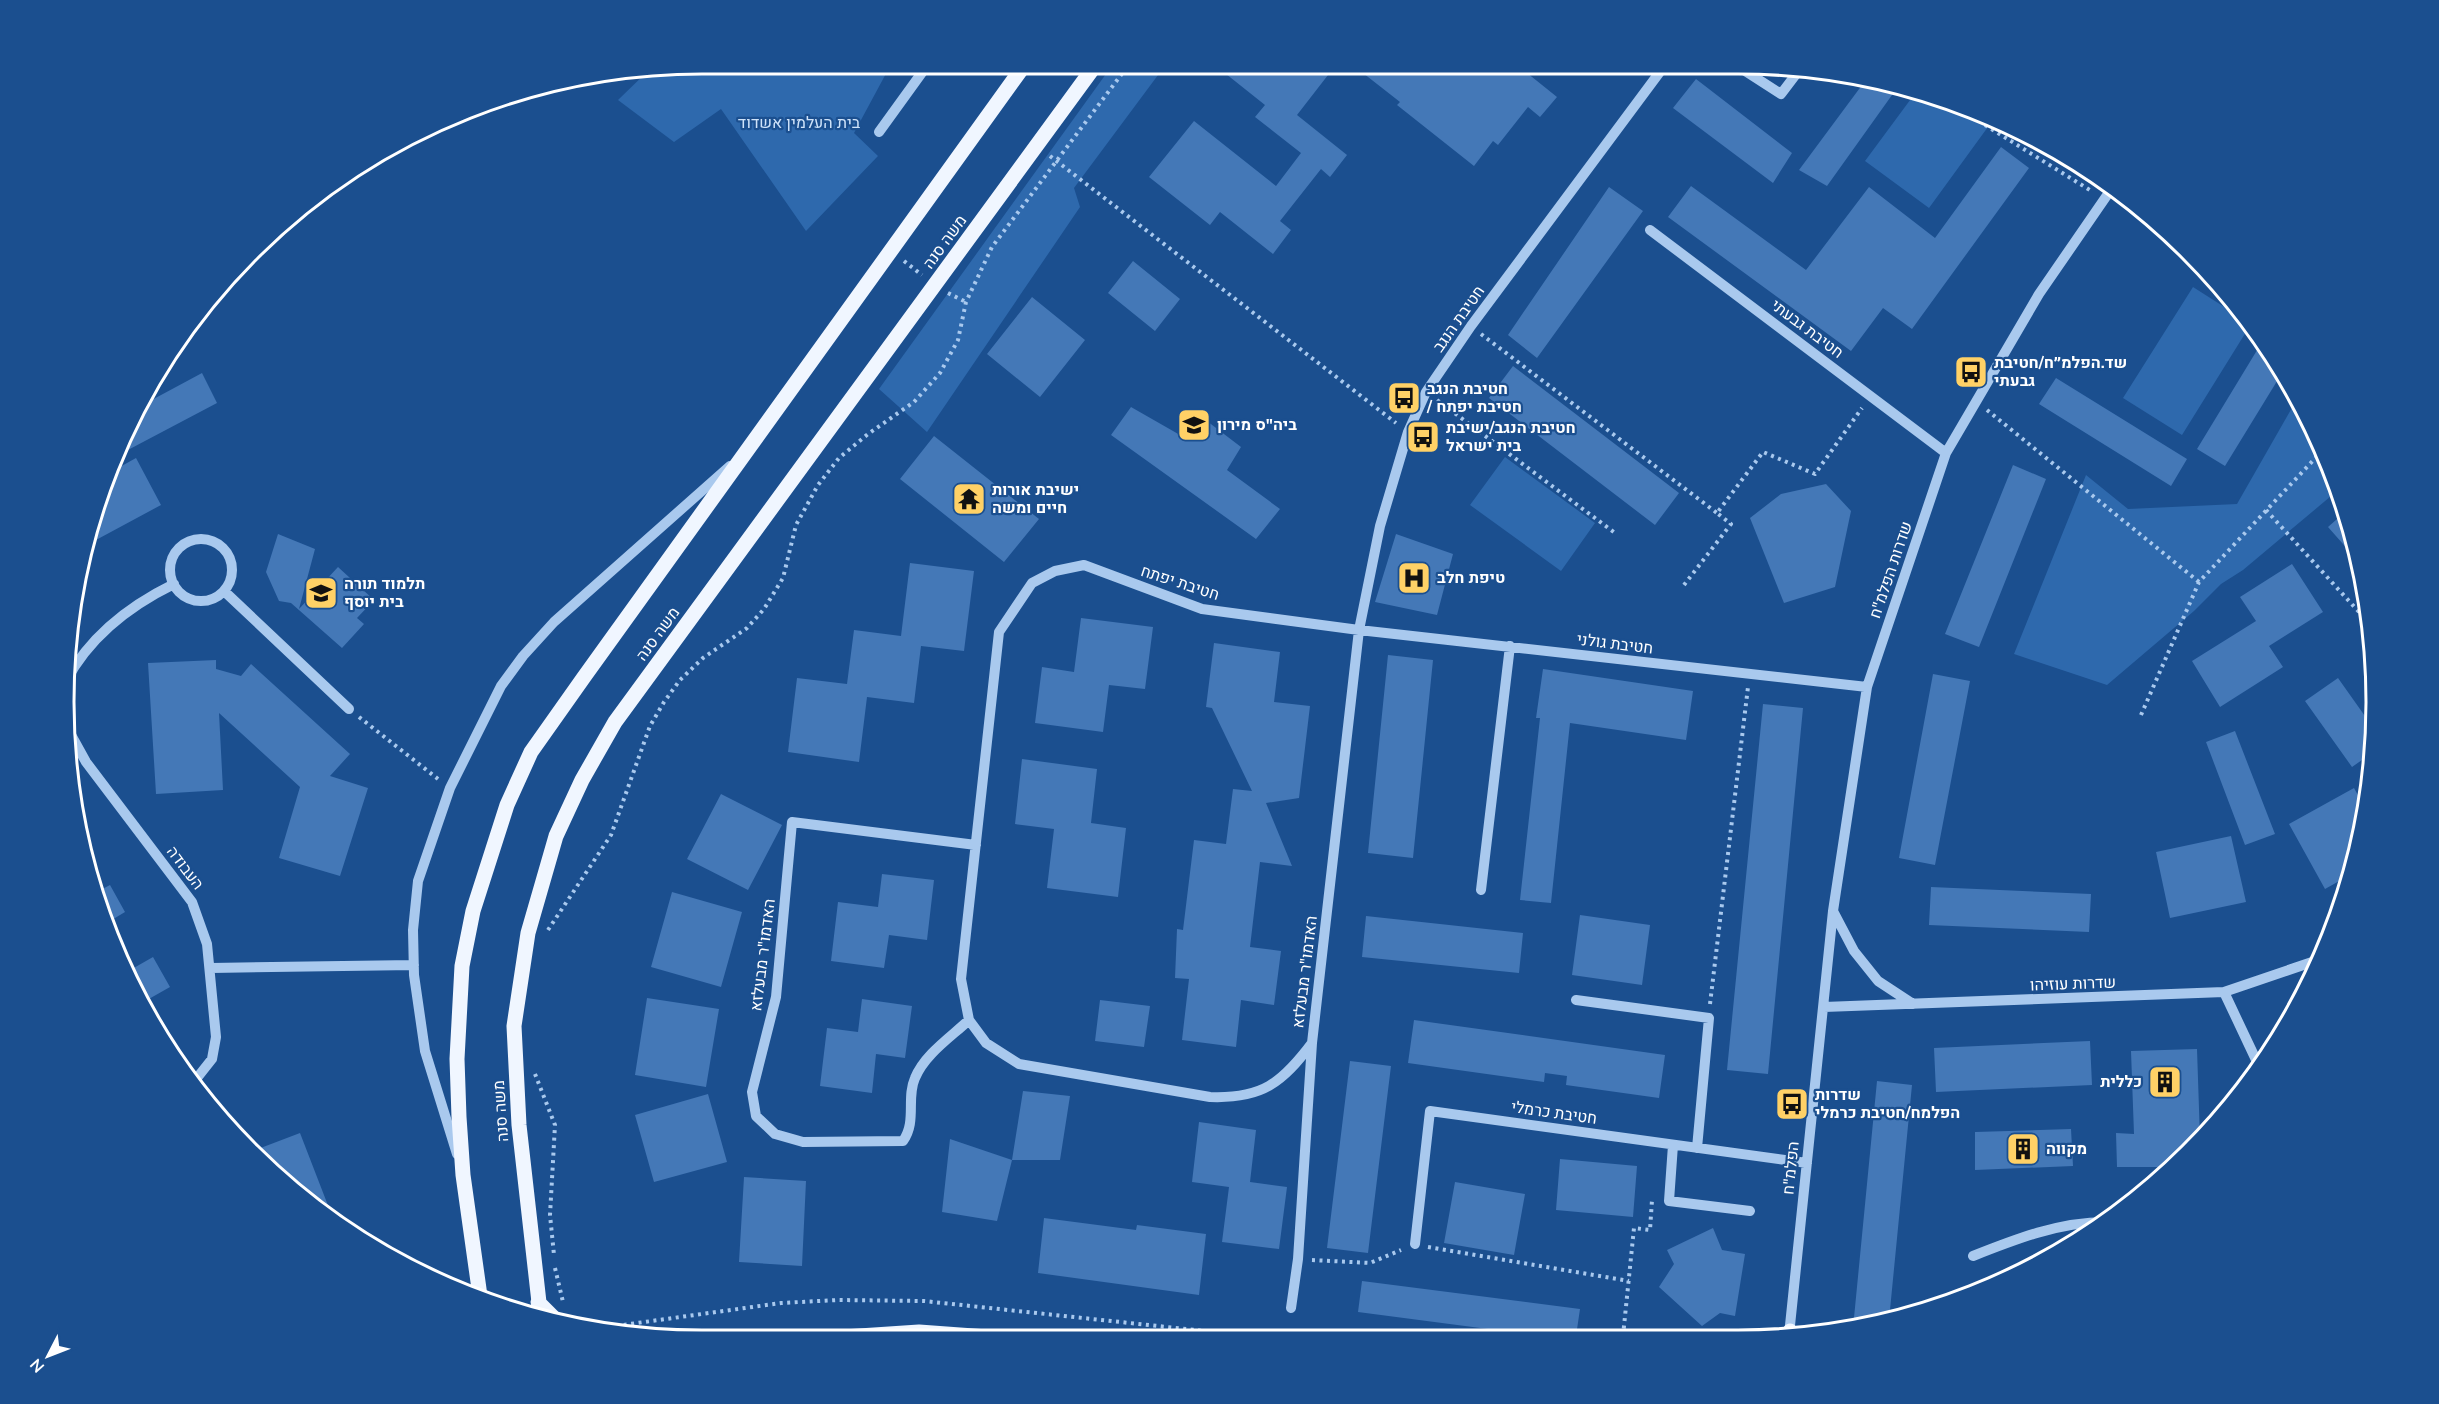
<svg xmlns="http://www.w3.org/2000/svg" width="2439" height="1404" viewBox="0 0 2439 1404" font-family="'Nunito Sans',Heebo,sans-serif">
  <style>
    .green { fill: #2e69ad }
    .building { fill: #4478b7 }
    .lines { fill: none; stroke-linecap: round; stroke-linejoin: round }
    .path { stroke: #a9c9ee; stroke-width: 4; stroke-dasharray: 3 4.5; stroke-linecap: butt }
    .minor { stroke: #a9c9ee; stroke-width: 10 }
    .major { stroke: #f0f6ff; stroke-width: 15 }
    .labels { text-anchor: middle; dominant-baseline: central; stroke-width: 4.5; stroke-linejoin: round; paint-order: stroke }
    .park-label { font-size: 16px; fill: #cfe3fa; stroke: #1b4f8f }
    .street-label { font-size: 16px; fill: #fff; stroke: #1b4f8f }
    .poi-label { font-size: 16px; font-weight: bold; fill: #fff; stroke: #1b4f8f; text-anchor: start }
    .rim { fill: none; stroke: #fff; stroke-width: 3 }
  </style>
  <rect width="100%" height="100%" fill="#1b4f8f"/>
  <!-- green -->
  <path class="green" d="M1111 67H1164L1074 188 1080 207 927 432 879 389Z
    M651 68H889L854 133 878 156 806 231 721 109 674 142 618 100Z
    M1916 92 1942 97 1993 120 1929 208 1865 161Z
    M2193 287 2251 324 2182 435 2123 398Z
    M2297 399 2310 420 2337 491 2243 570 2221 584 2194 611 2107 685 2014 654 2086 475 2128 509 2237 504Z
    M1505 457 1595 523 1561 571 1470 505Z"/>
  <!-- building -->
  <path class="building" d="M1517 65 1557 97 1540 117 1528 107 1498 145 1493 141 1474 166 1397 105 1400 102 1354 66Z
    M1216 66H1335L1297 115 1347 155 1330 177 1321 169 1280 221 1291 230 1273 254 1220 212 1210 225 1149 177 1194 121 1276 186 1301 153 1255 117 1265 105Z
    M1696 79 1792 153 1773 183 1673 108Z
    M1865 81 1897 88 1827 186 1799 170Z
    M2001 147 2029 168 1912 329 1883 308 1851 351 1668 217 1691 186 1806 270 1869 187 1935 238Z
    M1609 187 1643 211 1537 358 1508 335Z
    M1133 261 1180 299 1155 331 1108 293Z
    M1032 297 1085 340 1040 397 987 354Z
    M2262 342 2282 373 2225 466 2197 449Z
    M1513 366 1679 493 1655 525 1489 398Z
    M202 373 217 403 126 451 121 441 135 409Z
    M2056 378 2187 459 2171 486 2039 404Z
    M1131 407 1187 439 1203 418 1241 447 1227 470 1280 509 1256 539 1111 435Z
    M934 436 1039 519 1004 562 900 479Z
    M136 458 161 505 83 547 109 473Z
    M2013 465 2046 479 1979 647 1945 634Z
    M1826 484 1851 511 1835 587 1784 603 1750 518 1781 494Z
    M2345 512 2354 537 2358 561 2328 527Z
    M278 534 315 549 299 609 338 567 374 600 357 618 364 624 342 648 291 603 279 601 266 572Z
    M1396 534 1453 554 1437 615 1375 602Z
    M910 563 974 571 964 651 921 646 914 703 867 697 859 762 788 752 797 678 847 684 854 630 901 636Z
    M2292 564 2323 612 2269 646 2283 667 2220 707 2192 661 2256 621 2240 597Z
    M1081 618 1153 627 1145 689 1109 685 1103 732 1035 723 1042 667 1074 672Z
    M1214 643 1280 652 1274 702 1310 706 1299 798 1266 803 1292 866 1260 862 1250 947 1281 951 1274 1005 1241 1000 1236 1047 1182 1040 1189 979 1175 978 1177 929 1183 930 1194 840 1226 844 1233 789 1252 791 1212 708 1206 707Z
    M1388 655 1433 660 1413 858 1368 853Z
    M216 660V669L241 676 251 664 350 754 330 776 368 788 340 876 279 858 300 787 219 713 223 790 156 794 148 663Z
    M1543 669 1693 691 1686 740 1570 723 1551 903 1520 900 1540 718H1536Z
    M1933 674 1970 681 1935 865 1899 858Z
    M2338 678 2372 726V753L2352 767 2305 701Z
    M1763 704 1803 708 1768 1074 1727 1070Z
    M2235 731 2275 834 2245 845 2206 742Z
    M1022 759 1097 769 1091 823 1126 828 1118 897 1047 888 1054 829 1015 824Z
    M2354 788 2365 808 2350 875 2325 889 2289 824Z
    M721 794 782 825 748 890 687 859Z
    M2231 836 2246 902 2170 918 2156 852Z
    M882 874 934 880 927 940 889 935 884 968 831 961 838 902 878 907Z
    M110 885 125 912 105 924 95 893Z
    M1931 887 2091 894 2089 932 1929 925Z
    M672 892 742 912 721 987 651 967Z
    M1580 915 1650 925 1642 985 1572 975Z
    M1366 916 1523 933 1519 973 1362 957Z
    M153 957 170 987 140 1004 125 973Z
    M647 998 719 1009 706 1087 635 1075Z
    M862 999 912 1006 905 1058 876 1054 872 1093 820 1086 827 1028 858 1032Z
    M1100 1000 1150 1006 1144 1047 1095 1041Z
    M1414 1020 1665 1055 1659 1098 1566 1085 1567 1076 1545 1073 1544 1082 1408 1063Z
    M2090 1041 2092 1085 1936 1092 1934 1048Z
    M2197 1049 2200 1139 2189 1154 2173 1167H2117L2116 1133 2134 1134 2131 1051Z
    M1350 1061 1391 1066 1368 1253 1327 1248Z
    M1877 1081 1912 1085 1889 1320 1853 1328Z
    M1023 1091 1070 1096 1060 1160H1012Z
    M708 1094 727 1162 654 1182 635 1115Z
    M1199 1122 1256 1130 1250 1182 1287 1187 1279 1249 1222 1242 1229 1187 1192 1182Z
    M2071 1129 2073 1166 1975 1170V1132Z
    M300 1133 334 1221 281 1183 250 1152Z
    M950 1139 1012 1160 997 1221 942 1212Z
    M1560 1159 1637 1166 1633 1217 1556 1210Z
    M744 1177 806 1181 802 1266 739 1262Z
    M1455 1182 1525 1194 1514 1255 1444 1243Z
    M1044 1218 1136 1230 1137 1225 1206 1234 1199 1295 1038 1273Z
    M1713 1228 1722 1250 1745 1254 1735 1316 1720 1313 1702 1326 1659 1287 1674 1264 1667 1250Z
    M1362 1281 1580 1309 1576 1336 1548 1337 1358 1312Z"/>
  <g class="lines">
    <!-- path -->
    <path class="path" d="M1985 125 2093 192
      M1050 156 1396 423
      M904 261 922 275
      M948 293 966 302
      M1481 334 1717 513
      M1437 400 1615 533
      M1987 410 2199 582
      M2266 510 2369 623
      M1684 585 1731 524 1717 513 1763 452 1815 474 1862 408
      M2141 715 2199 582 2322 451
      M359 717 438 779
      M548 930 611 835 650 726 664 702 680 680 703 658 747 628 764 609 783 578 796 525 818 485 839 458 868 434 914 402 940 373 958 340 966 302 992 247 1127 67
      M1710 1004 1748 687
      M535 1074 555 1125 550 1215 554 1255
      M1428 1247 1629 1281
      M1312 1260 1370 1263 1401 1250
      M555 1268 563 1302
      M594 1329 781 1303 838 1300 924 1301 1270 1338
      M1623 1336 1634 1228 1650 1230 1652 1200"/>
    <!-- minor -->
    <path class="minor" d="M1665 65 1471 326 1426 392 1408 432 1380 526 1359 630 1312 1043C1282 1083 1262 1099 1210 1097L1019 1064 986 1043 969 1020 961 979 999 632 1032 583 1055 571 1084 565 1202 609 1359 630 1867 687
      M1736 65 1781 94 1800 69
      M879 132 926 67
      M1650 230 1946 453
      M170 570a31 31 0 1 1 62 0a31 31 0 1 1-62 0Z
      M224 591 349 709
      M66 681C90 636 129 606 174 584
      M65 724 86 762 192 902 207 944 216 1037 212 1059 193 1083
      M1481 890 1510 646
      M1833 911 1854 951 1878 981 1913 1004
      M211 968 414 965
      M2224 992 2258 1064
      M1576 1000 1709 1018 1697 1148
      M1824 1007 2224 992 2318 960
      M969 1020C951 1037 925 1054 915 1078 906 1098 917 1122 903 1141L803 1142 775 1134 756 1116 752 1092 776 997 792 822 976 845
      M1673 1145 1669 1201 1750 1211
      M457 1154 425 1051 414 975 413 930 418 881 450 788 501 686 523 656 554 622 730 466
      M1415 1244 1430 1111 1807 1163
      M1973 1256C2016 1239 2059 1222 2106 1222
      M1291 1308 1298 1259 1312 1043
      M1789 1335 1833 911 1867 687 1946 453 2039 294 2112 188"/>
    <!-- major -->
    <path class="major" d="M480 1296 463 1175 459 1117 457 1059 462 966 473 911 507 805 531 752 584 677 1023 67
      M538 1302 559 1323
      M541 1320 519 1125 514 1026 528 933 556 836 582 780 615 722 1094 67
      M1787 1336 1790 1331
      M814 1339 919 1332 1001 1338"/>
  </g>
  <!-- icons -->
  <defs>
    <g id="bus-square" transform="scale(1.725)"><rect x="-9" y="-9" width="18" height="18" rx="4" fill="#ffd166" stroke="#1b4f8f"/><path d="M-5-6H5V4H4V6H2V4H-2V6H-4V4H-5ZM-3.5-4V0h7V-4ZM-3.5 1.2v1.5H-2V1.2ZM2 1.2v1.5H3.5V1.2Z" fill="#111"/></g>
    <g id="school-square" transform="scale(1.725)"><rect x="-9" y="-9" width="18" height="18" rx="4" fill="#ffd166" stroke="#1b4f8f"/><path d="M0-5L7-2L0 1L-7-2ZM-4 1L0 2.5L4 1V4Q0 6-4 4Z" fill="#111"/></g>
    <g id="temple-square" transform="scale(1.725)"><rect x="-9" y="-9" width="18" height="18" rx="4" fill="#ffd166" stroke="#1b4f8f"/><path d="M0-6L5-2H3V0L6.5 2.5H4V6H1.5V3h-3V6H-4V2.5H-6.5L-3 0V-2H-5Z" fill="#111"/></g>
    <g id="hospital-square" transform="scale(1.725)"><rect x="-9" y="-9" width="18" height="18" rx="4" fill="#ffd166" stroke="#1b4f8f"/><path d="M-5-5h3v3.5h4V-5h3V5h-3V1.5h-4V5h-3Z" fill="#111"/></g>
    <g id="building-square" transform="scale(1.725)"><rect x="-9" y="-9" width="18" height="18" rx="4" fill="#ffd166" stroke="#1b4f8f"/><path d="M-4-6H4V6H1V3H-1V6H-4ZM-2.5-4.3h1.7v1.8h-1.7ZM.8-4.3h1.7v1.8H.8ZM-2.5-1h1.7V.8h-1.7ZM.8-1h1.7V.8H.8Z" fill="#111"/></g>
  </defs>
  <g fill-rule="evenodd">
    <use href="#bus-square" x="1971" y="372"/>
    <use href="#bus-square" x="1404" y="398"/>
    <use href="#school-square" x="1194" y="425"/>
    <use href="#bus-square" x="1423" y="437"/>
    <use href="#temple-square" x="969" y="499"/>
    <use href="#hospital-square" x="1414" y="578"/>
    <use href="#school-square" x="321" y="593"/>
    <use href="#building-square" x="2165" y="1082"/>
    <use href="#bus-square" x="1792" y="1104"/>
    <use href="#building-square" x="2023" y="1149"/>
  </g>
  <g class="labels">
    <!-- park labels -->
    <g class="park-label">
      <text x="799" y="123">בית העלמין אשדוד</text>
    </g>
    <!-- street labels -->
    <g class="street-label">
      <text transform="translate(945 242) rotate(-54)">משה סנה</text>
      <text transform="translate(1459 319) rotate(-55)">חטיבת הנגב</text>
      <text transform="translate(1807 329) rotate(37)">חטיבת גבעתי</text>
      <text transform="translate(1891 570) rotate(-71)">שדרות הפלמ"ח</text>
      <text transform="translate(1180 583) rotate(18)">חטיבת יפתח</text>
      <text transform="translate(658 634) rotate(-54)">משה סנה</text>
      <text transform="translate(1615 644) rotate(7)">חטיבת גולני</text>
      <text transform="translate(185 868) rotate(53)">העבודה</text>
      <text transform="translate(763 955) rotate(-83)">האדמו"ר מבעלזא</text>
      <text transform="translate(1305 972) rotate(-83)">האדמו"ר מבעלזא</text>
      <text transform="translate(2073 984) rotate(-2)">שדרות עוזיהו</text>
      <text transform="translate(501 1111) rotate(-94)">משה סנה</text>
      <text transform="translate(1554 1113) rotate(8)">חטיבת כרמלי</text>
      <text transform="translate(1791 1168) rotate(-84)">הפלמ"ח</text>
    </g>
    <!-- poi labels -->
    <g class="poi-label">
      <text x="1994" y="363">שד.הפלמ״ח/חטיבת<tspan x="1994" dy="18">גבעתי</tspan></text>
      <text x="1427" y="389">חטיבת הנגב<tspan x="1427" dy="18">/ חטיבת יפתח</tspan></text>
      <text x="1217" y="425">ביה"ס מירון</text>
      <text x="1446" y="428">חטיבת הנגב/ישיבת<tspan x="1446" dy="18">בית ישראל</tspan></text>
      <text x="992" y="490">ישיבת אורות<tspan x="992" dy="18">חיים ומשה</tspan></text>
      <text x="1437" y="578">טיפת חלב</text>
      <text x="344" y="584">תלמוד תורה<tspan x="344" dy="18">בית יוסף</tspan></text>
      <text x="2142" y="1082" text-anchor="end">כללית</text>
      <text x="1815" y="1095">שדרות<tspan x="1815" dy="18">הפלמח/חטיבת כרמלי</tspan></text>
      <text x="2046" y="1149">מקווה</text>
    </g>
  </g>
  <!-- crop -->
  <path d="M0 0H2439V1404H0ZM702 74H1738A628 628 0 0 1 2366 702V702A628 628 0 0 1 1738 1330H702A628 628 0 0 1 74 702V702A628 628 0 0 1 702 74Z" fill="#1b4f8f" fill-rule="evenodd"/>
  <path class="rim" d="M702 74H1738A628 628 0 0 1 2366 702V702A628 628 0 0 1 1738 1330H702A628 628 0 0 1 74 702V702A628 628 0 0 1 702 74Z"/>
  <!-- north arrow -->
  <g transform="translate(48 1356) rotate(228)" stroke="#1b4f8f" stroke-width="4.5" paint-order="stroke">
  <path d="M0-4.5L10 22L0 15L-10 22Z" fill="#ffffff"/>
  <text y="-9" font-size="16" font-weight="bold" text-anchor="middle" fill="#ffffff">N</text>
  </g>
</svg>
